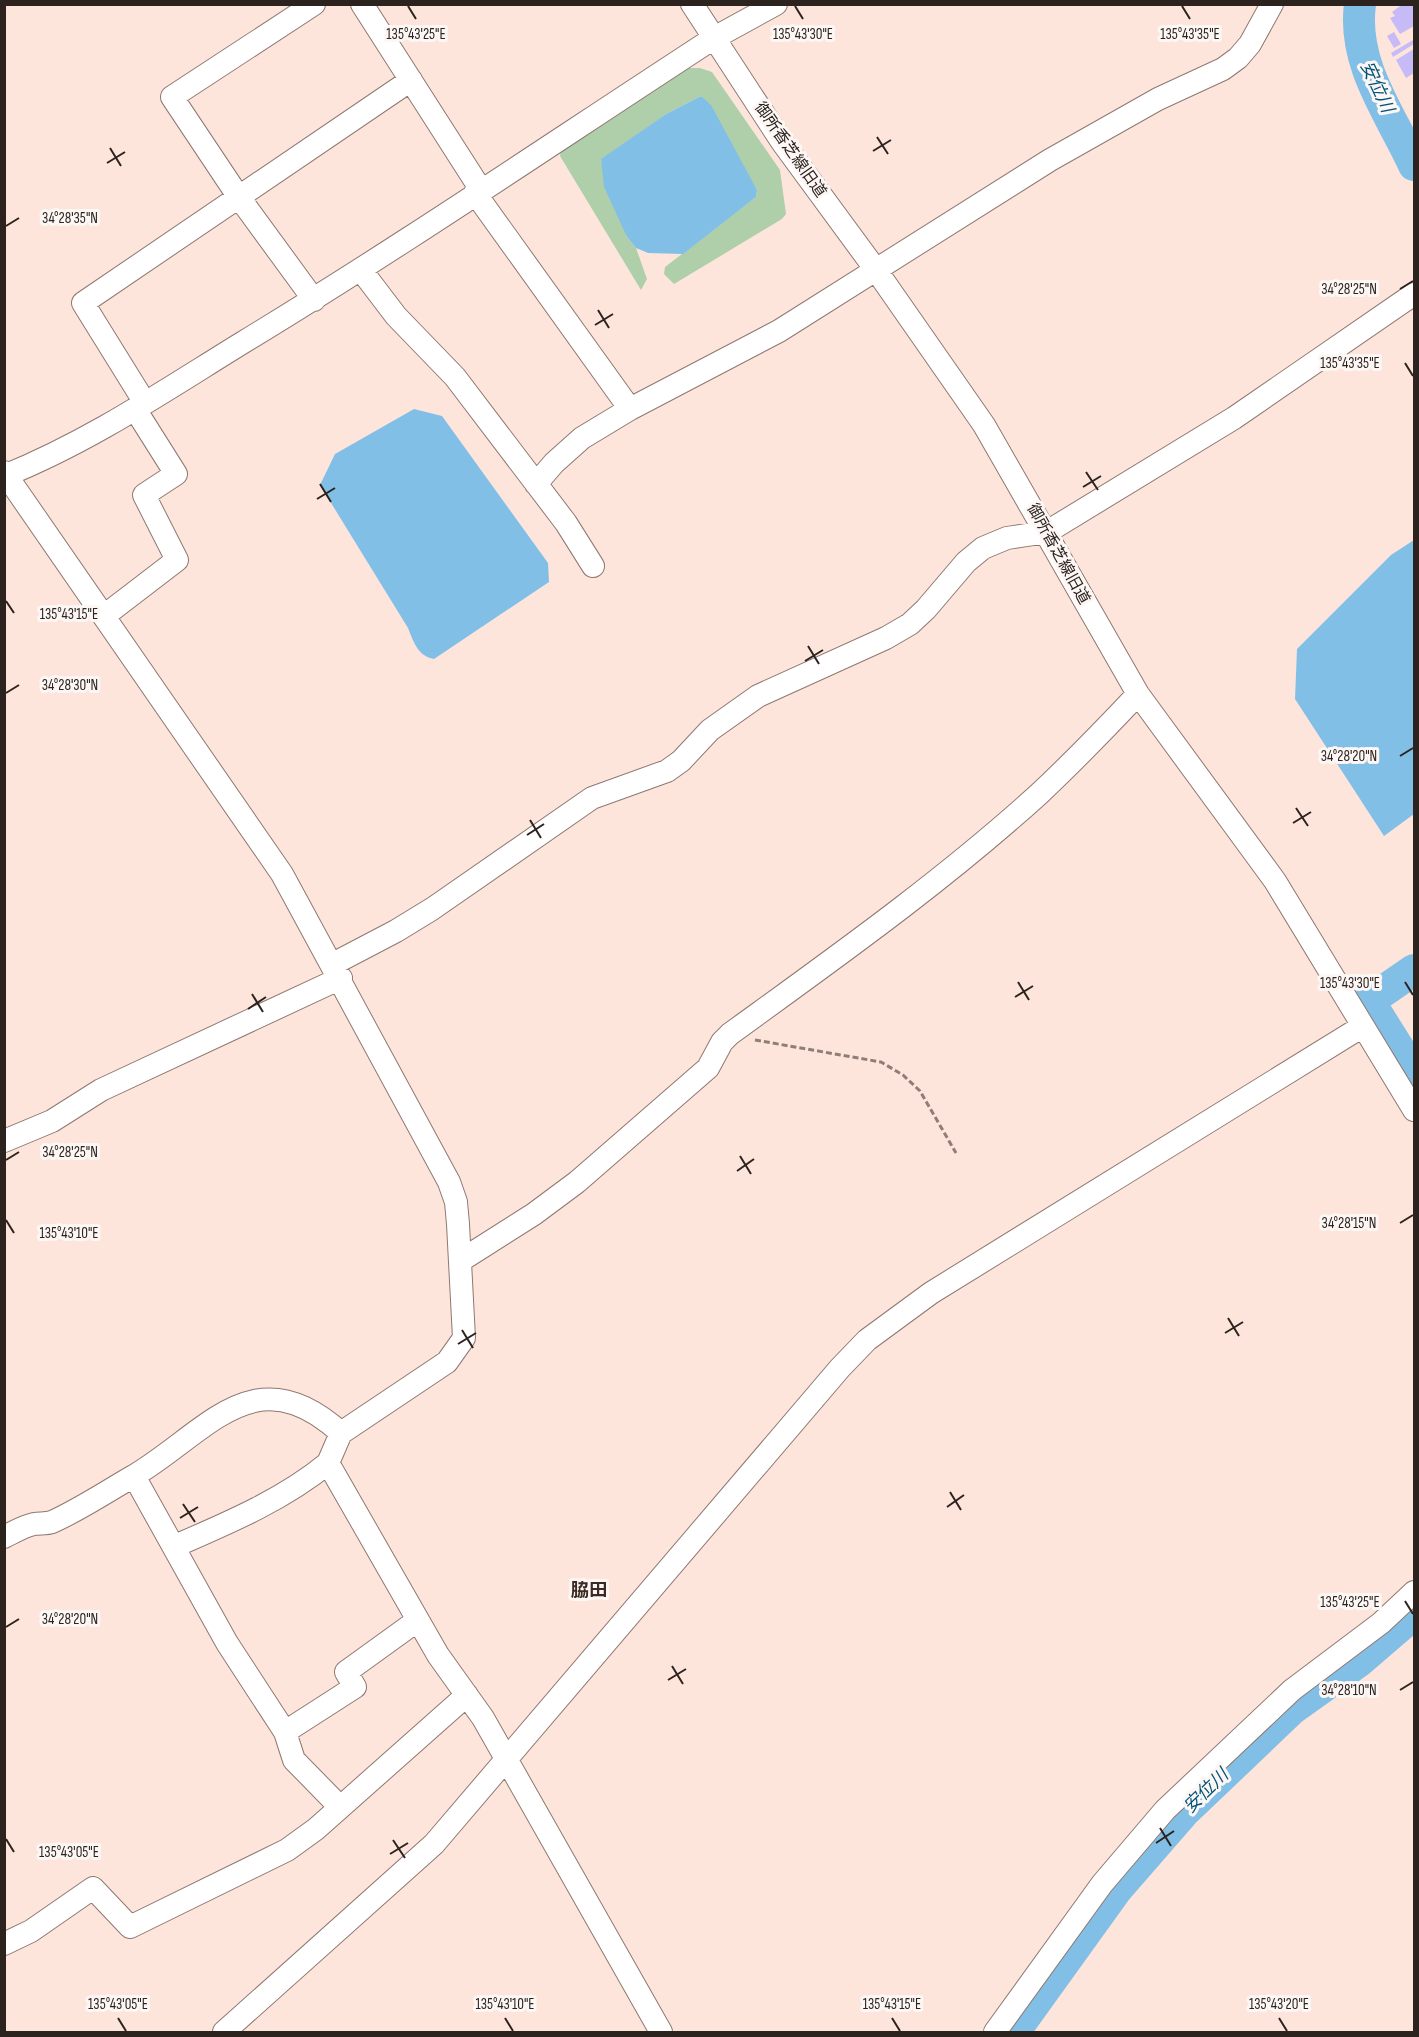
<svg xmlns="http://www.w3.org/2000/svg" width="1419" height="2037" viewBox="0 0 1419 2037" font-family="'Sofia Sans Condensed','Noto Sans JP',sans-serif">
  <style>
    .green { fill: #afcfaa }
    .water { fill: #82bfe7 }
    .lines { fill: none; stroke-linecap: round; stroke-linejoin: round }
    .river { stroke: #82bfe7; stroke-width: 32 }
    .building { fill: #c6baf7 }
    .minor-casing { stroke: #8e7870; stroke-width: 24 }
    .path { stroke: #8e7e77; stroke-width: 3; stroke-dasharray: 6 3; stroke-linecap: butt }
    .minor { stroke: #fff; stroke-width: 22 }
    .ticks { fill: none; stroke: #2c231f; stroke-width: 2 }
    .labels { text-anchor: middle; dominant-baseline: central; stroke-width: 6; stroke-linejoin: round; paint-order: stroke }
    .street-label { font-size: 16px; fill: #2c231f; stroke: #fcf7f5 }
    .water-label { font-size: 18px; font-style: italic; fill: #015378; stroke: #fcf7f5 }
    .neighbourhood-label { font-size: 18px; font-weight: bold; fill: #3c2a23; stroke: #fcf7f5 }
    .ticks-label { font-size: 15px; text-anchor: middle; fill: #2c231f; stroke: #fcf7f5; stroke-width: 6; stroke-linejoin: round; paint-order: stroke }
  </style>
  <rect width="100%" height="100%" fill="#fee5dc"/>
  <!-- green -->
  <path class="green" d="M687 68H700L712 72 780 170 786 214 782 219 674 284 664 274 665 267 756 197 757 190 701 96 666 114 601 160 627 237 636 248 647 279 641 290 560 156 561 150Z"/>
  <!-- water -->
  <path class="water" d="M701 96 711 105 757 190 756 197 683 254 648 253 636 248 627 237 604 187 601 159 666 114Z
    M414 409 442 416 548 563 549 582 434 659C418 656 414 643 408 628L320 485 335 454Z
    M1414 540V814L1384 836 1295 699 1297 649 1391 555Z"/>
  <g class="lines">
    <!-- river -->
    <path class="river" d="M1360 4C1352 64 1390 113 1414 165
      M1414 970 1369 1001 1414 1073
      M1014 2032 1117 1889 1184 1812 1292 1709 1358 1662 1414 1614"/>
  </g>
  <!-- building -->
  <path class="building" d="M1403 4H1414V26L1400 34 1390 18 1395 16 1392 12Z
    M1394 32 1401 44 1394 48 1387 36Z
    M1413 40 1414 44 1393 57 1391 53Z
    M1414 49V73L1406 78 1396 60Z"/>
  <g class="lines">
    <!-- minor casing -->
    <g class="minor-casing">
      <path id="minor" d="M362 4 481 190
        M692 4 782 142 876 270 984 425 1138 694 1275 881 1414 1110
        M475 193 630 409
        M361 270 396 316 455 377 566 523 593 566
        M314 300 238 196 172 97 314 4
        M145 403 83 303 411 80
        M4 472 282 874 449 1182 456 1202 458 1224 464 1338 447 1362 341 1433 328 1463 438 1655 483 1718 661 2032
        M4 476C89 442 164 391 242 343 402 246 557 140 714 38L776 4
        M536 484 554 463 582 438 630 409 779 331 1050 160 1158 99 1223 69 1238 58 1250 44 1272 4
        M104 616 177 560 144 495 176 474 135 409
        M333 964 396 931 432 909 592 798 667 771 681 761 710 730 758 696 886 638 910 624 926 609 966 562 983 548 1007 538 1047 532 1234 418 1414 294
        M4 1141 52 1121 101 1090 341 978
        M460 1261 534 1214 577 1182 708 1068 722 1042 730 1034C836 957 942 882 1039 794 1073 762 1106 728 1138 694
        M134 1476 227 1643 285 1732 294 1760 340 1807
        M4 1537C14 1532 24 1526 34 1524 40 1523 46 1524 52 1522 79 1510 106 1492 132 1477 207 1433 254 1354 341 1433
        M175 1546C228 1523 283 1500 328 1463
        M285 1732 355 1687 346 1672 418 1620
        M4 1944 31 1931 93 1888 130 1927 287 1850 316 1829 467 1695
        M224 2032 434 1844 840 1368 867 1340 931 1293 1363 1026
        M995 2032 1102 1884 1165 1810 1292 1690 1381 1623 1414 1592"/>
    </g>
    <!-- path -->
    <path class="path" d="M755 1040 881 1062 903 1075 920 1091 956 1153"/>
    <!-- minor -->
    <use href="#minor" class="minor"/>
  </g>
  <!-- ticks -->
  <path class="ticks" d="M408 6 416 19M795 6 803 19M1182 6 1190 19M877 137 888 154M110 148 121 166M873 151 891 140M107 163 125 152M6 226 19 218M1400 289 1413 281M598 310 609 328M595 325 613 314M1405 363 1413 376M1086 472 1098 490M320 484 331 502M1083 487 1101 476M317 499 335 488M6 601 14 613M808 646 819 664M805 661 823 650M6 693 19 685M1400 756 1413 748M1296 808 1308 826M530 820 541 838M1293 823 1311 812M527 835 544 824M1018 982 1029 1000M1405 982 1413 995M252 994 263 1012M1015 997 1033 986M248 1009 266 997M740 1156 751 1174M6 1160 19 1152M737 1171 754 1159M6 1220 14 1233M1400 1223 1413 1215M1228 1318 1239 1336M462 1330 473 1348M1225 1333 1243 1322M458 1344 476 1333M950 1492 961 1510M183 1504 195 1522M947 1507 964 1495M180 1518 198 1507M1405 1601 1413 1614M6 1627 19 1619M672 1666 683 1684M668 1680 686 1669M1400 1690 1413 1682M1160 1828 1171 1846M6 1839 14 1852M393 1840 405 1858M1156 1843 1174 1831M390 1854 408 1843M118 2018 126 2031M505 2018 513 2031M892 2018 900 2031M1279 2018 1287 2031"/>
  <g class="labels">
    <!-- street labels -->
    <g class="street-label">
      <text transform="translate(790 150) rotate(55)">御所香芝線旧道</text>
      <text transform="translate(1058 554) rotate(61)">御所香芝線旧道</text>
    </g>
    <!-- water labels -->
    <g class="water-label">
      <text transform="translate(1377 87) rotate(65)">安位川</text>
      <text transform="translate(1206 1791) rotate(-44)">安位川</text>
    </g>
    <!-- neighbourhood labels -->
    <g class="neighbourhood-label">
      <text x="589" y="1590">脇田</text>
    </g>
  </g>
  <g class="ticks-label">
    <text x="1190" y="39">135°43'35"E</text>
    <text x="416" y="39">135°43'25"E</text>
    <text x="803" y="39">135°43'30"E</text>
    <text x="70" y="223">34°28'35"N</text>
    <text x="1349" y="294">34°28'25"N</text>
    <text x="1350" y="368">135°43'35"E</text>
    <text x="69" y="619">135°43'15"E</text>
    <text x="70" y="690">34°28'30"N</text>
    <text x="1349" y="761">34°28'20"N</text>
    <text x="1350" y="988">135°43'30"E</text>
    <text x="70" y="1157">34°28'25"N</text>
    <text x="1349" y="1228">34°28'15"N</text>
    <text x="69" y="1238">135°43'10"E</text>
    <text x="1350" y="1607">135°43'25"E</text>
    <text x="70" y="1624">34°28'20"N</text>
    <text x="1349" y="1695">34°28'10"N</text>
    <text x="69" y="1857">135°43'05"E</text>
    <text x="118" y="2009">135°43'05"E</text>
    <text x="505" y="2009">135°43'10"E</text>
    <text x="892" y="2009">135°43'15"E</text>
    <text x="1279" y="2009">135°43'20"E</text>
  </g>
  <!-- border -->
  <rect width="1419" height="2037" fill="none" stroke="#2c231f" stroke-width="12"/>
</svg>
